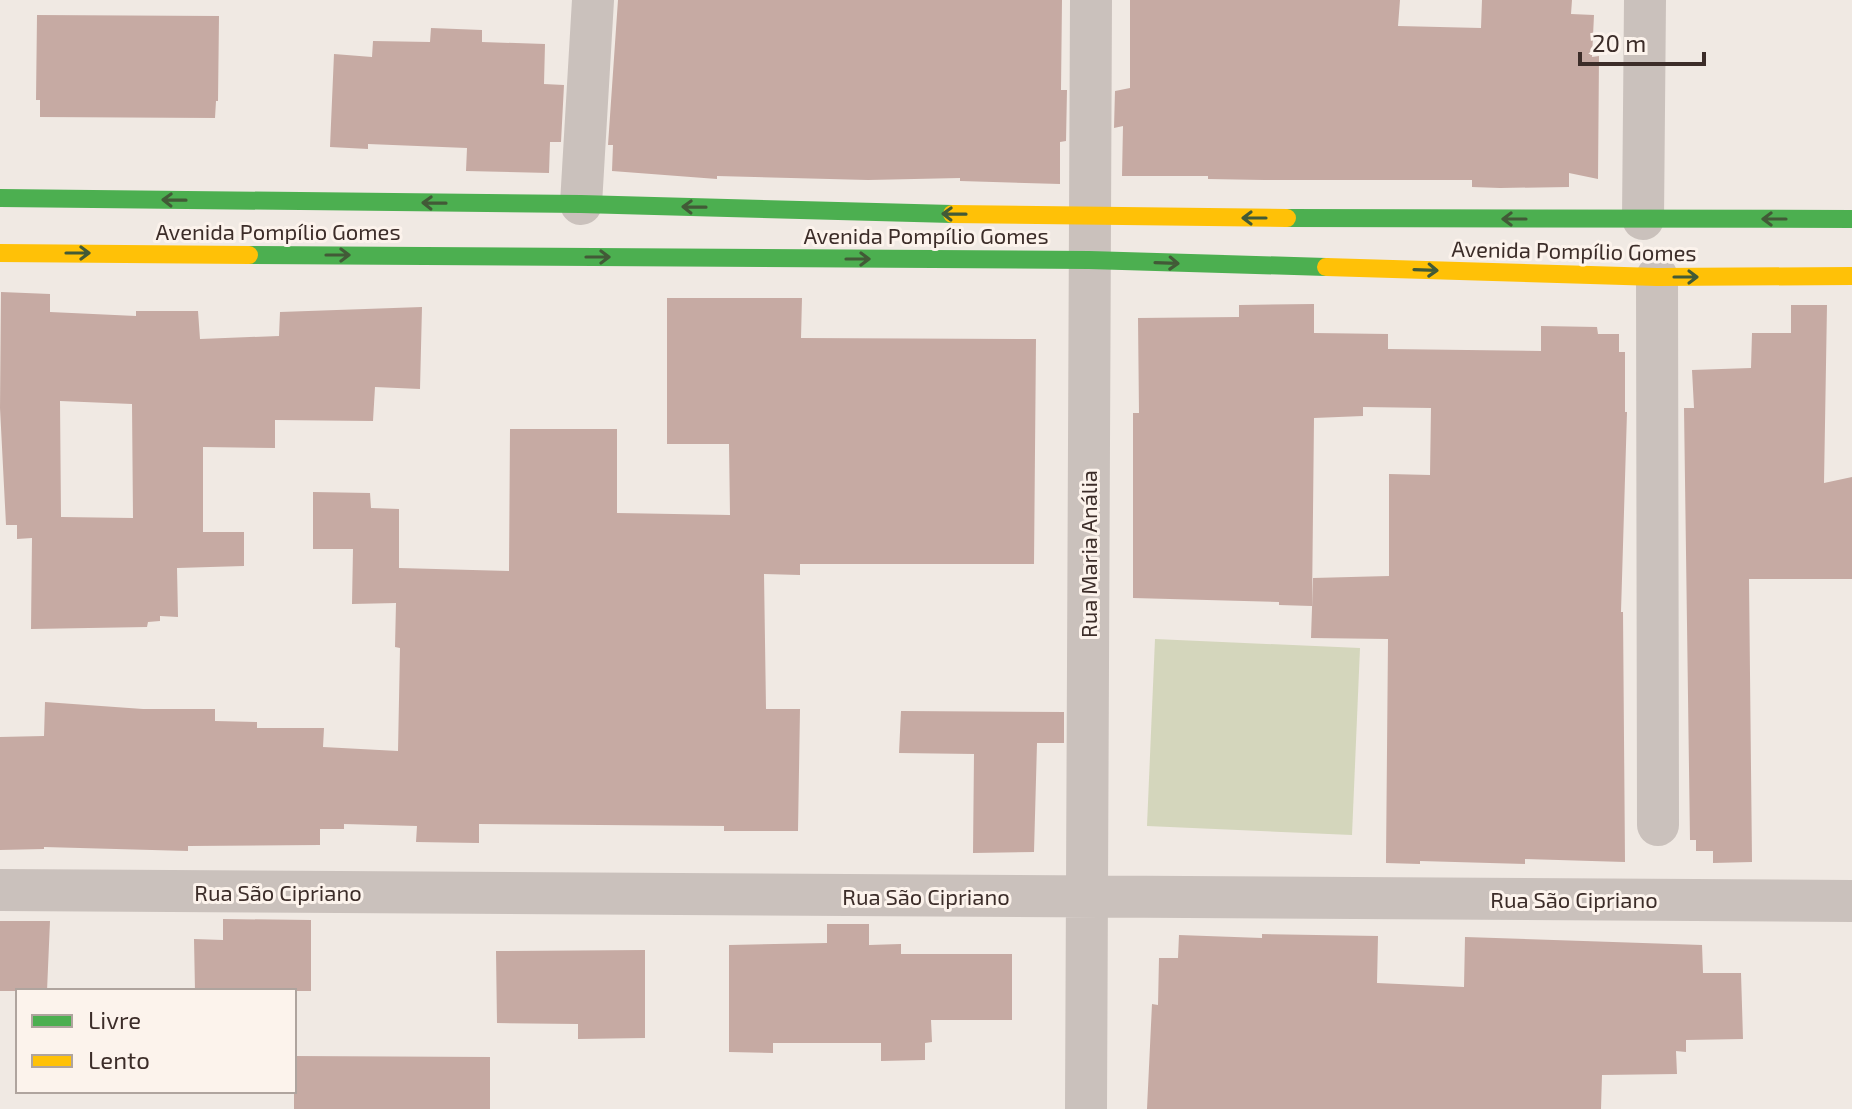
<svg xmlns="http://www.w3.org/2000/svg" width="1852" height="1109" viewBox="0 0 1852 1109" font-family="'Exo 2',sans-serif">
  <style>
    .green { fill: #d4d6bc }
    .building { fill: #c6aaa3; fill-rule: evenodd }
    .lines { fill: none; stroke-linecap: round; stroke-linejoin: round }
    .street { stroke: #cac1bc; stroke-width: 42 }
    .fast { stroke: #4caf50; stroke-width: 18 }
    .slow { stroke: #ffc107; stroke-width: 18 }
    .oneway { stroke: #425a37 }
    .labels { text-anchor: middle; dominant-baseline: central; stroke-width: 6; stroke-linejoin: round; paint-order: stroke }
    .street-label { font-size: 22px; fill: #3c2d29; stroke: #fcf3ec }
  </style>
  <rect width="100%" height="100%" fill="#f0e9e3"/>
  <!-- green -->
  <path class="green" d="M1155 639 1360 648 1352 835 1147 826Z"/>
  <!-- building -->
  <path class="building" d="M618 0H1062L1061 90H1067L1066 141 1060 142V184L960 181V178L868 180 717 176V179L612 171 613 145H608Z
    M1130 0H1400L1398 26 1481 28 1482 0H1572L1571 14 1594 15 1592 57 1599 56 1598 179 1569 173V187L1500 188 1472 187V180H1264L1208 179V176H1122L1123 126 1114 128 1115 91 1130 88Z
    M37 15 219 16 218 101H216L215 118 40 117V100H36Z
    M431 28 482 30V42L545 44 544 84 564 85 561 142H550L549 173 466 171 467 148 368 144V149L330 147 334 54 372 57 373 41 430 42Z
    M1 292 50 294V312L136 316V311H198L200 339 279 336 280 312 422 307 420 389 375 387 373 421 275 420V448L203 447V532H244V566L177 568 178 617 160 616V621L148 622 147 627 31 629 32 538 17 539V525H6L0 408ZM60 401 132 404 133 518 61 517Z
    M667 298H802L801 338 1036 339 1034 564H800V575L764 574 766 709H800L798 831H724V826L479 824V843L416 842 417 826 344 824V829H320V845L188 846V851L44 847V849L0 850V737L44 736 45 702 143 709H215V721L257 722V728H324L323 747 398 751 400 648 395 647 396 603 352 604 353 549H313V492L370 493 371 508 399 509V568L509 571 510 429H617V513L730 515 729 444H667Z
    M1314 304V333L1388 334V349L1541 351V326L1597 327 1598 334H1619V352H1625V412H1627L1621 612H1623L1625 862 1525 859V864L1420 861V864L1386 863 1388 639 1311 638 1313 578 1389 576V474L1430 475 1431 408 1363 407V416L1314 418 1312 606 1279 605V602L1133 598V413H1139L1138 318 1239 317V305Z
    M1791 305H1827L1824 483 1852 477V579H1749L1752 862 1713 863V851H1696V840H1690L1684 408H1694L1692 370 1751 368 1752 333H1791Z
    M901 711 1064 712V743H1037L1034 852 973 853 974 754 899 753Z
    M223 919 311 920V991H195L194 939 223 940Z
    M0 921H50L47 991H0Z
    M827 924H869V945L901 944V954H1012V1020H931L932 1042 925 1043V1060L881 1061V1043H773V1053L729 1052V945L827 943Z
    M1262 934 1378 936 1377 983 1464 987 1465 937 1702 945 1703 973H1741L1743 1039 1686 1040V1052L1676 1051 1677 1074 1602 1075 1601 1109H1147L1152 1004 1158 1005 1159 958H1178L1179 935 1262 938Z
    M645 950V1038L578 1039V1024L497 1023 496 951Z
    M294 1056 490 1057V1109H294Z"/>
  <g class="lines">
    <!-- street -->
    <path class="street" d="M581 204 593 0
      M1643 219 1645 0
      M1657 277 1658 825
      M0 890 1852 901
      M1086 1109 1091 0"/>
    <!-- fast -->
    <path class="fast" d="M0 198 581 204 952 214
      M1287 218 1852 219
      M249 255 1089 260 1326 267"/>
    <!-- slow -->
    <path class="slow" d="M952 214 1287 218
      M0 253 249 255
      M1326 267 1657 277 1852 276"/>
  </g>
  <!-- one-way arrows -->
  <defs><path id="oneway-shaft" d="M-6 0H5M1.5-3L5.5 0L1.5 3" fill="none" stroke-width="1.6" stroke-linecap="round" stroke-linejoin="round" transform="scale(2)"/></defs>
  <g class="oneway">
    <use href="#oneway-shaft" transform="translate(174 200) rotate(-179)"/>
    <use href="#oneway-shaft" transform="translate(434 203) rotate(-179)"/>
    <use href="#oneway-shaft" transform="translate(694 207) rotate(-179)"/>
    <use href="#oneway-shaft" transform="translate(954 214) rotate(-179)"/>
    <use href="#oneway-shaft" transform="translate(1254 218) rotate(-180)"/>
    <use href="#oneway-shaft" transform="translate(1514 219) rotate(-180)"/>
    <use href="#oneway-shaft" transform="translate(1774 219) rotate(180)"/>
    <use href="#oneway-shaft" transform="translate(78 253)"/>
    <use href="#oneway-shaft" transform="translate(338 255)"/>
    <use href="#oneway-shaft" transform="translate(598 257)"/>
    <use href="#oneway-shaft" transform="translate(858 259)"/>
    <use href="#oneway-shaft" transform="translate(1167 263) rotate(2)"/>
    <use href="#oneway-shaft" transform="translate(1426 270) rotate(2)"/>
    <use href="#oneway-shaft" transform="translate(1686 277)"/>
  </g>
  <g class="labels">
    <!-- street labels -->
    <g class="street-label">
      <text x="278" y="231">Avenida Pompílio Gomes</text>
      <text x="926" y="235">Avenida Pompílio Gomes</text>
      <text transform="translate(1574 250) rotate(1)">Avenida Pompílio Gomes</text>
      <text transform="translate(1088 554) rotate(-90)">Rua Maria Anália</text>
      <text x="278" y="892">Rua São Cipriano</text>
      <text x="926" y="896">Rua São Cipriano</text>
      <text x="1574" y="899">Rua São Cipriano</text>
    </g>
  </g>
  <!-- legend -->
  <rect x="16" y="989" width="280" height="104" fill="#fcf3ec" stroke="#afa49e" stroke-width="2"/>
  <rect x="32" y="1015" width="40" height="12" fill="#4caf50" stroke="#afa49e" stroke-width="2"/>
  <text x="88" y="1029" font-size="24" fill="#3c2d29">Livre</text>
  <rect x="32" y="1055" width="40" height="12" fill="#ffc107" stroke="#afa49e" stroke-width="2"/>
  <text x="88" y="1069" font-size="24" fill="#3c2d29">Lento</text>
  <!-- scale -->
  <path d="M1580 52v12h124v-12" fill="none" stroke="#3c2d29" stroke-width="4"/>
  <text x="1592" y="52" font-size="24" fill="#3c2d29" stroke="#fcf3ec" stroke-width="6" paint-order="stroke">20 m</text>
</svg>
